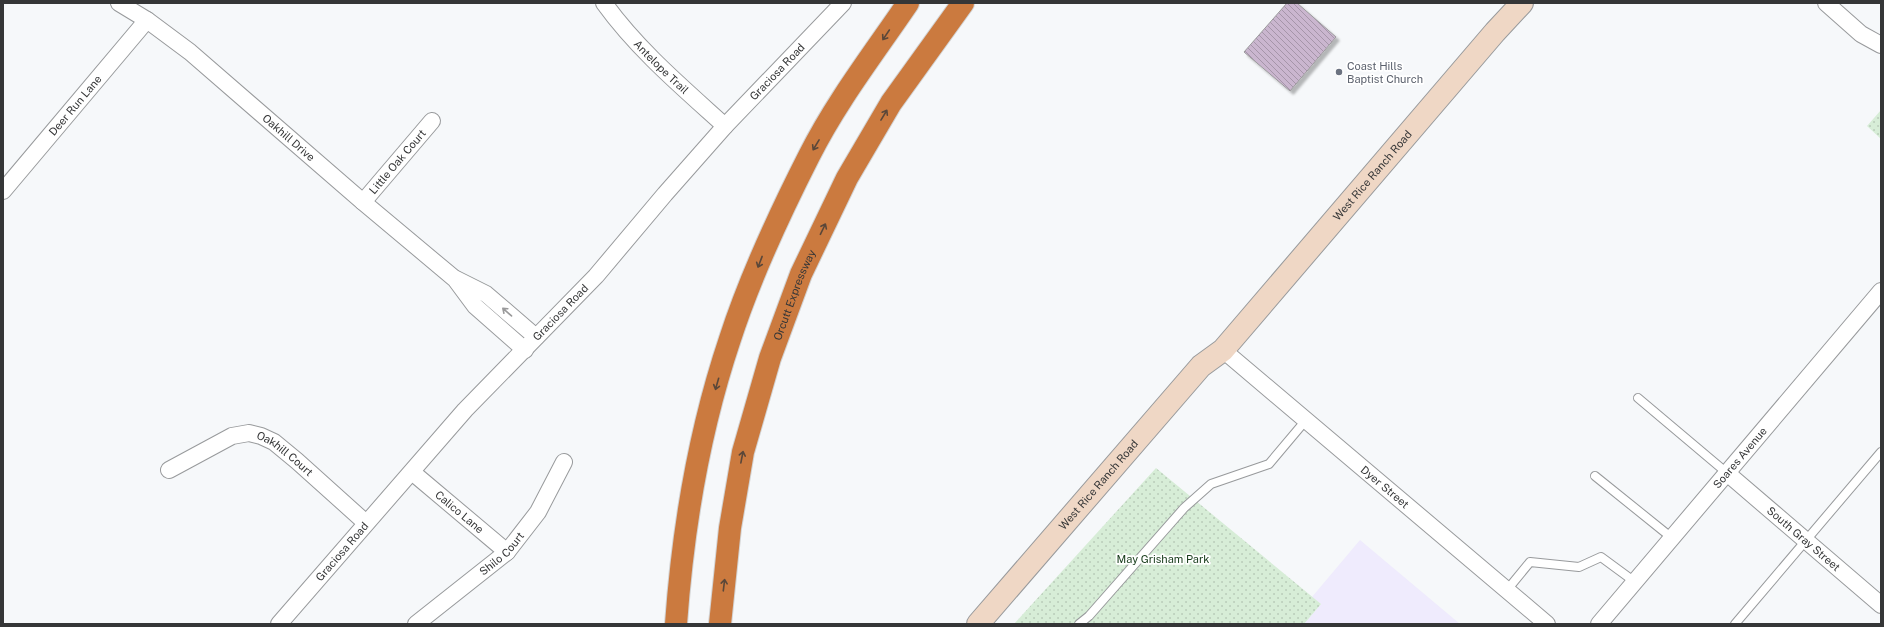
<svg xmlns="http://www.w3.org/2000/svg" width="1884" height="627" viewBox="0 0 1884 627" font-family="'Public Sans',sans-serif">
  <style>
    .education { fill: #efebfd }
    .grass { fill: url(#grass-dots) }
    .building { fill: url(#building-back-hatch); stroke: #9c9b9d; filter: url(#shadow) }
    .lines { fill: none; stroke-linecap: round; stroke-linejoin: round }
    .lane-casing { stroke: #989a9c; stroke-width: 10 }
    .street-casing { stroke: #989a9c; stroke-width: 18 }
    .secondary-casing { stroke: #989a9c; stroke-width: 24 }
    .highway-casing { stroke: #d3d3d3; stroke-width: 24 }
    .lane { stroke: #fff; stroke-width: 8 }
    .street { stroke: #fff; stroke-width: 16 }
    .secondary { stroke: #efd7c5; stroke-width: 22 }
    .highway { stroke: #cb7a3f; stroke-width: 22 }
    .oneway { stroke: #5a4739 }
    .oneway2 { stroke: #9a9a9b }
    .worship-dot { fill: #6b7280; stroke: #fff; stroke-width: 1.5 }
    .labels { text-anchor: middle; dominant-baseline: central; stroke-width: 3.5; stroke-linejoin: round; paint-order: stroke }
    .worship-label { font-size: 11px; fill: #5b616d; stroke: #fff; text-anchor: start }
    .street-label { font-size: 11px; fill: #353637; stroke: #fff }
    .park-label { font-size: 11px; fill: #163b19; stroke: #fff }
  </style>
  <defs>
    <pattern id="grass-dots" width="8" height="8" patternUnits="userSpaceOnUse"><rect width="8" height="8" fill="#d7edd7"/><path d="M2 2h.1M6 6h.1" fill="none" stroke="#b9ccb9" stroke-width="1.8" stroke-linecap="round"/></pattern>
    <pattern id="building-back-hatch" width="6" height="6" patternUnits="userSpaceOnUse"><rect width="6" height="6" fill="#cab6cf"/><path d="M-1 5l2 2M0 0l6 6M5-1l2 2" fill="none" stroke="#a595a9"/></pattern>
    <filter id="shadow"><feDropShadow dx="3.5" dy="3.5" stdDeviation="1" flood-color="#0004"/></filter>
  </defs>
  <rect width="100%" height="100%" fill="#f6f8fa"/>
  <!-- education -->
  <path class="education" d="M1360 540 1460 624H1304L1321 604 1312 597Z"/>
  <!-- grass -->
  <path class="grass" d="M1881 110V139L1867 126Z
    M1156 468 1321 604 1304 624H1014Z"/>
  <!-- building -->
  <path class="building" d="M1287 3H1297L1336 37 1290 91 1244 52Z"/>
  <g class="lines">
    <!-- lane casing -->
    <g class="lane-casing">
      <path id="lane" d="M1638 398 1727 473
        M1595 476 1672 538
        M1507 590 1530 562 1579 567 1601 557 1635 582
        M1079 624 1089 616 1184 508 1211 484 1269 464 1306 420
        M1735 624 1881 452"/>
    </g>
    <!-- street casing -->
    <g class="street-casing">
      <g id="street">
        <path id="s1" d="M119 3 147 20 190 52 363 202 455 279 475 306 525 350"/>
        <path id="s2" d="M604 3C638 50 682 87 725 126"/>
        <path d="M1826 3 1861 34 1881 45"/>
        <path id="s3" d="M3 191 147 20"/>
        <path id="s4" d="M363 202 432 121"/>
        <path d="M456 279 486 294 536 337"/>
        <path id="s5" d="M1223 350 1547 624"/>
        <path id="s6" d="M169 470 232 436 249 433 261 436 274 442 297 461 366 523"/>
        <path id="s7" d="M412 472 507 552"/>
        <path id="s8" d="M1727 473 1881 605"/>
        <path id="s9" d="M279 624 465 410 596 276 665 194 725 126 843 3"/>
        <path id="s10" d="M416 624 507 552 538 512 564 462"/>
        <path id="s11" d="M1599 624 1881 291"/>
      </g>
    </g>
    <!-- secondary casing -->
    <g class="secondary-casing">
      <g id="secondary">
        <path id="s12" d="M978 624 1201 366 1223 350 1495 32 1522 3"/>
      </g>
    </g>
    <!-- highway casing -->
    <g class="highway-casing">
      <g id="highway">
        <path d="M676 624C683 527 699 431 730 339 750 277 779 215 809 156 836 102 874 53 908 3"/>
        <path id="s13" d="M720 624 730 528 743 452 770 358 801 274 847 178 891 103 963 3"/>
      </g>
    </g>
    <!-- lane -->
    <use href="#lane" class="lane"/>
    <!-- street -->
    <use href="#street" class="street"/>
    <!-- secondary -->
    <use href="#secondary" class="secondary"/>
    <!-- highway -->
    <use href="#highway" class="highway"/>
  </g>
  <!-- one-way arrows -->
  <defs><path id="oneway-shaft" d="M-6 0H5M1.5-3L5.5 0L1.5 3" fill="none" stroke-width="1.6" stroke-linecap="round" stroke-linejoin="round"/></defs>
  <g class="oneway">
    <use href="#oneway-shaft" transform="translate(886 35) rotate(124)"/>
    <use href="#oneway-shaft" transform="translate(884 115) rotate(-59)"/>
    <use href="#oneway-shaft" transform="translate(816 145) rotate(121)"/>
    <use href="#oneway-shaft" transform="translate(823 229) rotate(-64)"/>
    <use href="#oneway-shaft" transform="translate(760 262) rotate(111)"/>
    <use href="#oneway-shaft" transform="translate(717 384) rotate(106)"/>
    <use href="#oneway-shaft" transform="translate(742 457) rotate(-79)"/>
    <use href="#oneway-shaft" transform="translate(724 585) rotate(-83)"/>
  </g>
  <use class="oneway2" href="#oneway-shaft" transform="translate(507 312) rotate(-139)"/>
  <!-- markers -->
  <circle class="worship-dot" cx="1339" cy="72" r="4"/>
  <g class="labels">
    <!-- worship labels -->
    <g class="worship-label">
      <text x="1347" y="66">Coast Hills<tspan x="1347" dy="13">Baptist Church</tspan></text>
    </g>
    <!-- street labels -->
    <g class="street-label">
      <text stroke="none"><textPath href="#s2" startOffset="86">Antelope Trail</textPath></text>
      <text stroke="none"><textPath href="#s9" startOffset="744">Graciosa Road</textPath></text>
      <text stroke="none"><textPath href="#s3" startOffset="112">Deer Run Lane</textPath></text>
      <text stroke="none"><textPath href="#s1" startOffset="217">Oakhill Drive</textPath></text>
      <text stroke="none"><textPath href="#s4" startOffset="53">Little Oak Court</textPath></text>
      <text stroke="none"><textPath href="#s12" startOffset="598">West Rice Ranch Road</textPath></text>
      <text stroke="none"><textPath href="#s13" startOffset="339">Orcutt Expressway</textPath></text>
      <text stroke="none"><textPath href="#s9" startOffset="420">Graciosa Road</textPath></text>
      <text stroke="none"><textPath href="#s6" startOffset="131">Oakhill Court</textPath></text>
      <text stroke="none"><textPath href="#s11" startOffset="218">Soares Avenue</textPath></text>
      <text stroke="none"><textPath href="#s12" startOffset="184">West Rice Ranch Road</textPath></text>
      <text stroke="none"><textPath href="#s5" startOffset="212">Dyer Street</textPath></text>
      <text stroke="none"><textPath href="#s7" startOffset="62">Calico Lane</textPath></text>
      <text stroke="none"><textPath href="#s8" startOffset="101">South Gray Street</textPath></text>
      <text stroke="none"><textPath href="#s9" startOffset="96">Graciosa Road</textPath></text>
      <text stroke="none"><textPath href="#s10" startOffset="111">Shilo Court</textPath></text>
    </g>
    <!-- park labels -->
    <g class="park-label">
      <text x="1163" y="559">May Grisham Park</text>
    </g>
  </g>
  <!-- border -->
  <rect width="1884" height="627" fill="none" stroke="#353637" stroke-width="8"/>
</svg>
